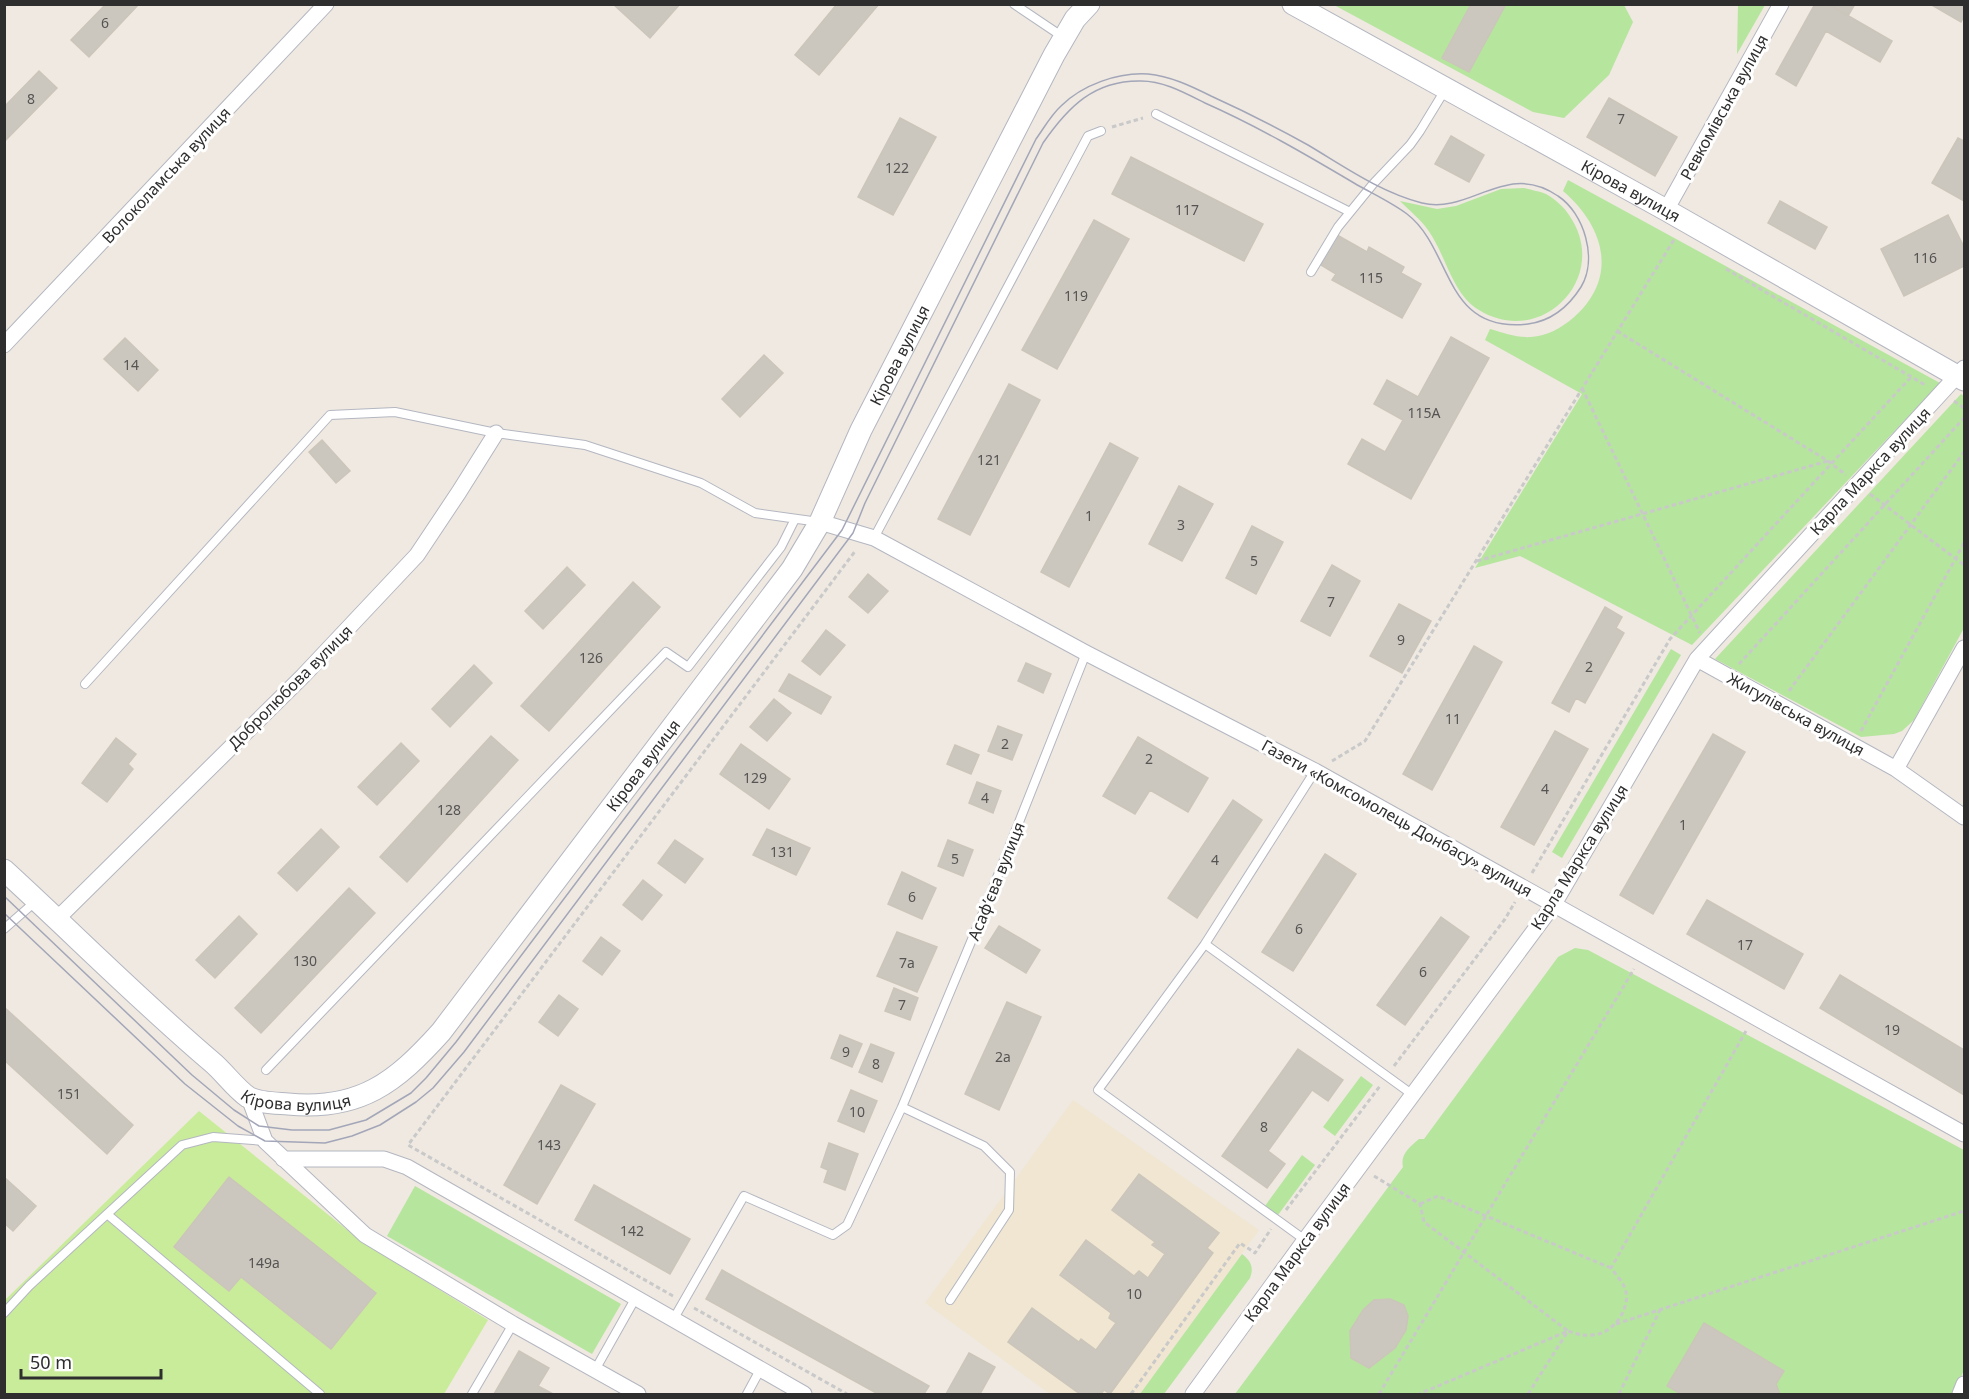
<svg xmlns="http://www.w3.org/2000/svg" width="1969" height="1399" viewBox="0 0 1969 1399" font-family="'Noto Sans',sans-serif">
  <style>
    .education { fill: #f0e6d1 }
    .green { fill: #b6e59e }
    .pitch { fill: #c9ec9a }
    .building { fill: #cbc7bf; stroke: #cbc5ba; stroke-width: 1.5 }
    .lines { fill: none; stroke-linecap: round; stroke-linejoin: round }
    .lane-casing { stroke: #b4b7c1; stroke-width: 10 }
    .street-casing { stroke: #b4b7c1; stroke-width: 17 }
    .secondary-casing { stroke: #b4b7c1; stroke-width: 23 }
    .path { stroke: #c9c9c9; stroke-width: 3; stroke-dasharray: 4.5 3; stroke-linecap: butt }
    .lane { stroke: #fff; stroke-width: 8 }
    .street { stroke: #fff; stroke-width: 15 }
    .secondary { stroke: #fff; stroke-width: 21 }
    .tram { stroke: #a3a6b8; stroke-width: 1.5 }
    .labels { text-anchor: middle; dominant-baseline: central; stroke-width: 6; stroke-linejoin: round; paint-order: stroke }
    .number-label { font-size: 14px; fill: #555452 }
    .street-label { font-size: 16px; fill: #2e2e2e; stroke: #fff }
  </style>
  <rect width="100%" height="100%" fill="#efe9e1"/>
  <!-- education -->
  <path class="education" d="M1073 1100 1259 1230 1140 1394H1050L925 1303Z"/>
  <!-- green -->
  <path class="green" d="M1334 5H1624L1633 22 1609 75 1564 118 1533 112Z
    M1738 5H1765L1737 54Z
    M1568 180 1940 383 1692 645 1520 556 1475 568 1582 394 1485 340 1490 329C1504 333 1517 338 1531 337 1547 336 1561 328 1573 318 1619 278 1605 227 1563 191Z
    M1524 188C1531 190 1539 191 1546 194 1555 199 1564 207 1569 215 1612 276 1542 349 1479 310 1452 294 1446 255 1428 230 1421 220 1409 210 1400 201L1437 209 1456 206 1501 189Z
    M1961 394 1964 396V628L1914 720 1902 731 1894 734 1861 737 1715 659Z
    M1671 649 1681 655 1562 858 1552 852Z
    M1575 948 1588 950 1964 1150V1370L1954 1394H1235L1403 1167C1400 1154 1410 1147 1419 1139H1424L1558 957Z
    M1361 1076 1373 1085 1335 1136 1323 1127Z
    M1302 1155 1315 1165 1278 1215 1265 1206Z
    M415 1186 621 1304 592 1354 387 1236Z
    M1242 1254C1251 1261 1254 1267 1250 1278L1164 1394H1140Z"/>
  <!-- pitch -->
  <path class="pitch" d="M199 1111 361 1241 488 1320 444 1394H5V1300Z"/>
  <!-- building -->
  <path class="building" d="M106 4H139L89 57 71 40Z
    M613 4H680L650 38Z
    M837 4H879L819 75 795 55Z
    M1471 4 1505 6 1469 72 1442 58Z
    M1815 4H1828L1892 41 1880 62 1826 31 1796 86 1776 74Z
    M1828 4H1855L1848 16Z
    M1930 4H1964V16L1961 22Z
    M39 71 57 88 4 142V107Z
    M1609 98 1677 137 1655 176 1587 137Z
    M900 118 936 137 893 215 858 197Z
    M1451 136 1484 155 1469 182 1435 164Z
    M1958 138 1964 141V201L1932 183Z
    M1131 157 1263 224 1244 261 1112 194Z
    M1780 201 1827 227 1815 249 1768 223Z
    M1948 215 1964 247V266L1904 296 1881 249Z
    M1094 220 1129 239 1057 369 1022 350Z
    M1337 235 1367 252 1369 247 1404 267 1401 273 1421 284 1402 318 1332 280 1336 274 1321 265Z
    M1451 337 1489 358 1411 499 1348 464 1362 439 1385 452 1403 420 1374 404 1387 380 1418 397Z
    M125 338 158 370 138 391 104 359Z
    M764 355 783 373 740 417 722 399Z
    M1009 384 1040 400 970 535 938 519Z
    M322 440 350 471 336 483 309 452Z
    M1110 443 1138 458 1069 587 1041 572Z
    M1179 486 1213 504 1182 561 1149 544Z
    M1252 526 1283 542 1256 594 1226 578Z
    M1332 565 1360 581 1330 636 1301 621Z
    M567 567 585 585 543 629 525 611Z
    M868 574 888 591 868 613 849 597Z
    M633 582 660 607 549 731 521 706Z
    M1399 604 1431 621 1402 673 1370 656Z
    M1605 607 1622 617 1616 628 1624 633 1585 703 1576 698 1569 712 1552 703Z
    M826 630 845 645 820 675 802 661Z
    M1474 646 1502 662 1432 790 1403 774Z
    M1026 663 1051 674 1043 693 1018 681Z
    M474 665 492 683 450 727 432 709Z
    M789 674 831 697 821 714 779 691Z
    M774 699 791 713 767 741 750 727Z
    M998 726 1022 735 1012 760 988 751Z
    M1555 731 1588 749 1534 845 1501 827Z
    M1713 734 1745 752 1653 914 1620 895Z
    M491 736 518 760 407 882 380 857Z
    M1138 737 1208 778 1188 812 1150 790 1135 814 1103 796Z
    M116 738 136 754 128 764 133 769 107 802 82 783Z
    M401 743 419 761 377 805 358 787Z
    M741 744 790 779 769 809 720 774Z
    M955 745 979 755 971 774 947 764Z
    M977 782 1001 791 993 813 969 803Z
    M1233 800 1262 820 1197 918 1168 898Z
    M321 829 339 847 297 891 278 873Z
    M767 829 810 848 796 875 753 855Z
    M675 840 703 859 685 883 658 863Z
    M948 840 973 850 963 876 938 866Z
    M1325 854 1356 874 1293 971 1262 952Z
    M902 872 936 888 922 919 888 904Z
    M643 880 662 895 642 920 623 905Z
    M349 888 375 913 261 1033 235 1008Z
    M1707 900 1803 954 1784 989 1687 934Z
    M239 916 257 934 215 978 196 960Z
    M1441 917 1469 937 1405 1025 1377 1005Z
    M999 926 1040 950 1026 973 985 948Z
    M897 932 937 947 917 992 877 976Z
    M601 937 620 951 602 975 583 961Z
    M1840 975 1964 1050V1095L1820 1008Z
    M894 988 918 998 910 1020 885 1011Z
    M559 995 578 1009 558 1036 539 1022Z
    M1007 1002 1041 1017 999 1110 965 1094Z
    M4 1007 133 1125 107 1154 4 1060Z
    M840 1035 862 1044 852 1067 831 1058Z
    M871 1044 894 1053 882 1082 859 1072Z
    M1298 1049 1343 1080 1328 1101 1312 1090 1268 1151 1285 1164 1267 1188 1222 1156Z
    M561 1085 595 1104 537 1204 504 1185Z
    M851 1090 877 1101 864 1132 838 1121Z
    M829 1143 858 1154 845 1190 824 1182 828 1170 821 1167Z
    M1139 1174 1219 1233 1207 1248 1213 1253 1110 1394 1104 1390 1101 1394H1080L1008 1342 1032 1308 1079 1342 1081 1339 1096 1350 1116 1323 1109 1318 1111 1313 1060 1275 1086 1240 1134 1276 1139 1271 1148 1278 1165 1254 1152 1245 1155 1242 1112 1210Z
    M4 1177 36 1206 13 1231 4 1223Z
    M229 1177 376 1293 331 1349 241 1277 229 1291 174 1247Z
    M594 1185 690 1239 670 1274 575 1220Z
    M722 1270 929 1386 924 1394H878L706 1299Z
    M1390 1299 1404 1305 1408 1316 1406 1330 1395 1348 1369 1368 1351 1358 1350 1331 1363 1310 1374 1300Z
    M1704 1323 1784 1371 1776 1384 1780 1394H1681L1667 1386Z
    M519 1351 549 1368 538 1386 553 1394H494Z
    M969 1353 995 1367 980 1394H946Z"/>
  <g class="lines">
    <!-- lane casing -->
    <g class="lane-casing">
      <path id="lane" d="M1014 4 1063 37
        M1156 114 1350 212
        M1311 272 1338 227 1373 184 1410 145 1420 131 1445 90
        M874 538 1088 136 1101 131
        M85 684 330 415 395 412 496 433 585 445 701 483 755 513 819 522
        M4 929 36 901
        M1205 944 1315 771
        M266 1070 666 652 688 667 781 547 795 519
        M107 1214 320 1394
        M1305 1240 1098 1090 1205 944 1413 1095
        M950 1300 1009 1210 1010 1172 984 1146 902 1107 983 913 1086 653
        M4 1313 29 1286 182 1145 213 1137 265 1141
        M673 1320 744 1196 833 1235 847 1225 902 1107
        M595 1370 635 1299
        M472 1394 513 1324
        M747 1394 760 1370"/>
    </g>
    <!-- street casing -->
    <g class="street-casing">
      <path id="street" d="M1666 210 1781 4
        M4 345 326 4
        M820 522 874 538 1086 653 1315 771 1964 1134
        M1697 659 1896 769 1964 817
        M1896 769 1964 648
        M57 919 303 676 417 555 459 492 496 433
        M249 1098 265 1141 365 1235 513 1324 638 1394
        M283 1159H384L407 1167 804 1394
        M1193 1394 1305 1240 1554 904 1697 659 1964 368
        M1960 1394 1964 1384"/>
    </g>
    <!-- secondary casing -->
    <g class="secondary-casing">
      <g id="secondary">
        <path id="s1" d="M1293 4 1666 210 1964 380"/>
        <path id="s2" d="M4 870C74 934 140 1001 212 1062 224 1072 235 1088 248 1097 258 1103 277 1103 288 1104 360 1111 396 1082 441 1032L792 569 820 522 861 430 1054 55 1075 19 1089 4"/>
      </g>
    </g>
    <!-- path -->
    <path class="path" d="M1112 127 1143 118
      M1726 269 1927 386
      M1617 331 1828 461 1846 475
      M1582 388 1700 633
      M1954 401 1964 408
      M1870 494 1964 565
      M1477 561 1828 461
      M1739 664 1964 418
      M1789 691 1964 452
      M1861 731 1964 543
      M1332 761 1365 741 1675 238
      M1532 873 1670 639 1911 377
      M1394 1066 1505 919 1515 902
      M1374 1176 1420 1204 1424 1222 1568 1331 1419 1394
      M1420 1204 1438 1196 1611 1268
      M1286 1210 1380 1086
      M673 1296 408 1145 856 550
      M694 1308 847 1394
      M1616 1324 1964 1211
      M1131 1394 1240 1243 1255 1253 1271 1229
      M1379 1394 1634 969
      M1528 1394 1568 1331C1576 1334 1583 1336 1592 1335 1611 1335 1630 1311 1626 1292 1625 1284 1616 1275 1611 1268L1746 1031
      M1619 1394 1660 1310"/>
    <!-- lane -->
    <use href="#lane" class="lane"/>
    <!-- street -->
    <use href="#street" class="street"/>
    <!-- secondary -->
    <use href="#secondary" class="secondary"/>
    <!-- tram -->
    <path class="tram" d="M4 896 192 1075 234 1110 259 1126 292 1130H329L366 1120 411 1093 426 1078 456 1042 842 530 1036 139C1044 128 1051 115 1061 106 1082 85 1118 72 1148 74 1170 76 1191 86 1211 96 1244 111 1276 127 1308 145 1345 167 1380 192 1422 203 1470 215 1506 160 1558 196 1584 213 1598 259 1581 287 1569 306 1551 321 1528 324 1443 334 1453 249 1407 214 1391 202 1371 193 1354 183 1305 154 1257 126 1205 103 1185 93 1164 81 1141 81 1094 80 1068 107 1043 143L865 503 853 533 464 1052 433 1088 416 1102 380 1125 352 1136 325 1143 265 1141 238 1126 185 1084 4 913"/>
  </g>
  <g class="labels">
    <!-- number labels -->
    <g class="number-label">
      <text x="105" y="22">6</text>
      <text x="31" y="98">8</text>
      <text x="1621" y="118">7</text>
      <text x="897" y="167">122</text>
      <text x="1187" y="209">117</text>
      <text x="1925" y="257">116</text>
      <text x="1371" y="277">115</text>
      <text x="1076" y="295">119</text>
      <text x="131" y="364">14</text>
      <text x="1424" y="412">115А</text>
      <text x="989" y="459">121</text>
      <text x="1089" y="515">1</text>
      <text x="1181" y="524">3</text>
      <text x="1254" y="560">5</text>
      <text x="1331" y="601">7</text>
      <text x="1401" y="639">9</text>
      <text x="591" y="657">126</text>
      <text x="1589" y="666">2</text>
      <text x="1453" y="718">11</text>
      <text x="1005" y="743">2</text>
      <text x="1149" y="758">2</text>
      <text x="755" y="777">129</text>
      <text x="1545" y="788">4</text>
      <text x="985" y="797">4</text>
      <text x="449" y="809">128</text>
      <text x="1683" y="824">1</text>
      <text x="782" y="851">131</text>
      <text x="955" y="858">5</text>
      <text x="1215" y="859">4</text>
      <text x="912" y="896">6</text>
      <text x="1299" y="928">6</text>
      <text x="1745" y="944">17</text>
      <text x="305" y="960">130</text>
      <text x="907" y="962">7а</text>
      <text x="1423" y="971">6</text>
      <text x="902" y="1004">7</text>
      <text x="1892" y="1029">19</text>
      <text x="846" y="1051">9</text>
      <text x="1003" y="1056">2а</text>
      <text x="876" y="1063">8</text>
      <text x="69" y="1093">151</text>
      <text x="857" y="1111">10</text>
      <text x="1264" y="1126">8</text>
      <text x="549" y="1144">143</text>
      <text x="632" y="1230">142</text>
      <text x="264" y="1262">149а</text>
      <text x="1134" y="1293">10</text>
    </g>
    <!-- street labels -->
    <g class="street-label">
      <text transform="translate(1724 107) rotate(-61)">Ревкомівська вулиця</text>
      <text transform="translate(166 175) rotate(-47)">Волоколамська вулиця</text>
      <text stroke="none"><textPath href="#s1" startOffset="386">Кірова вулиця</textPath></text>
      <text stroke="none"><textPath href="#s2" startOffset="1372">Кірова вулиця</textPath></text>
      <text transform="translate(1870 471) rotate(-47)">Карла Маркса вулиця</text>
      <text transform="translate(290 687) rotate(-45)">Добролюбова вулиця</text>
      <text transform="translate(1796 714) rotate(29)">Жигулівська вулиця</text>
      <text stroke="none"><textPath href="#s2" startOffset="886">Кірова вулиця</textPath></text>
      <text transform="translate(1397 818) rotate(29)">Газети «Комсомолець Донбасу» вулиця</text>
      <text transform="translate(1579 857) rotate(-58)">Карла Маркса вулиця</text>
      <text transform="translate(996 881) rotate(-68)">Асаф’єва вулиця</text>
      <text stroke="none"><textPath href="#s2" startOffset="382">Кірова вулиця</textPath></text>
      <text transform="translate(1297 1252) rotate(-54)">Карла Маркса вулиця</text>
    </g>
  </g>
  <!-- border -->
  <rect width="1969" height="1399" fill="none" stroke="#2e2e2e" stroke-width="12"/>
  <!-- scale -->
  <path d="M21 1369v9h140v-9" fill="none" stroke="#2e2e2e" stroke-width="3"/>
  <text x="30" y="1369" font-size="18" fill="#2e2e2e" stroke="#ffffff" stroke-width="4.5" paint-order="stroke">50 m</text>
</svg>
